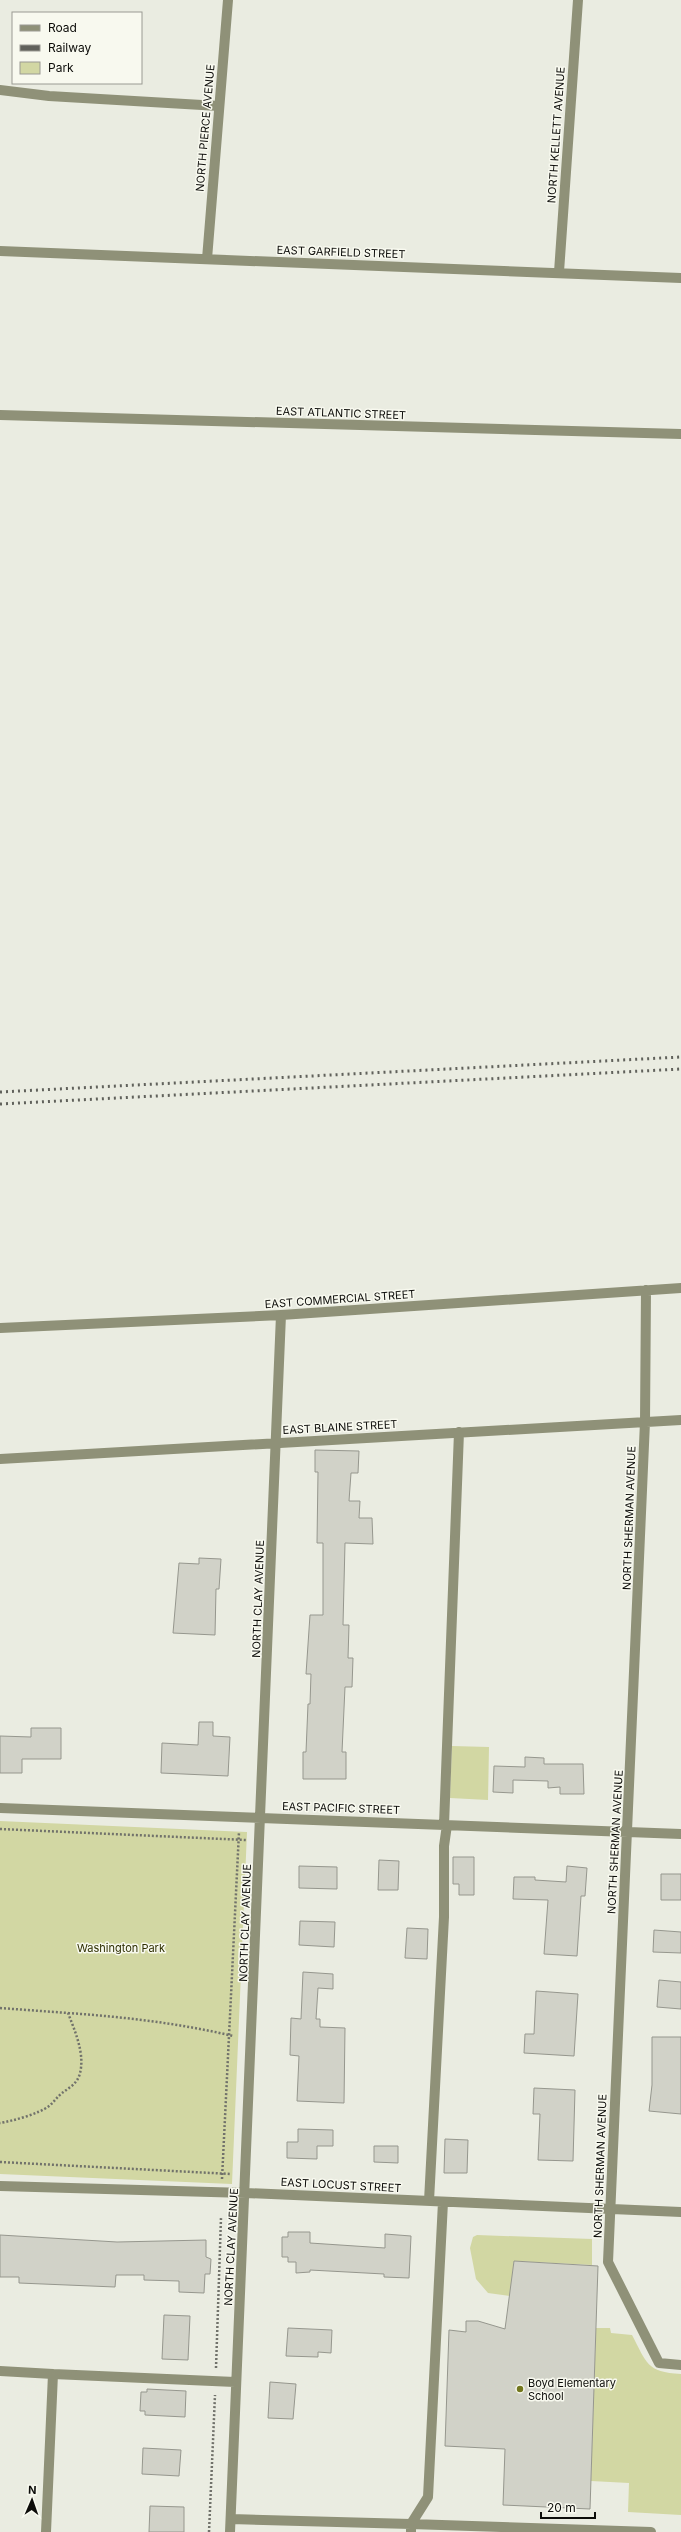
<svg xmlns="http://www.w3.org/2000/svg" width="681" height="2532" viewBox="0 0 681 2532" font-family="Inter,sans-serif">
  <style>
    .green { fill: #d2d7a3 }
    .building { fill: #d1d2c8; stroke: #96978e }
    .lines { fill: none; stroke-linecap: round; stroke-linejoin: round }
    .path { stroke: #71726b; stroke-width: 2.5; stroke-dasharray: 2 2; stroke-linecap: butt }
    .minor { stroke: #8f9178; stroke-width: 10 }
    .rail { stroke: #60615b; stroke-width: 3; stroke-dasharray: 2 4; stroke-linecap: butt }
    .poi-dot { fill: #73771e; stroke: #f8f9ef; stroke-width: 1.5 }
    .labels { text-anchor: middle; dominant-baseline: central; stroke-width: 3; stroke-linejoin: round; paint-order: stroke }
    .street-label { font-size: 11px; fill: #0c0c09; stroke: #f8f9ef }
    .park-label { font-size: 11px; fill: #2e2f00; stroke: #f8f9ef }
    .poi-label { font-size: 11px; fill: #0c0c09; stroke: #f8f9ef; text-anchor: start }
  </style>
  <rect width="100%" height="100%" fill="#eaece1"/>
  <!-- green -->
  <path class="green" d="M452 1746 489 1747 488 1800 450 1798Z
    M0 1821 247 1832 232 2184 0 2174Z
    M477 2235 592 2239V2265L514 2261 510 2296 488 2293 476 2279 470 2248 473 2237Z
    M596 2328H610L611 2333 632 2335C647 2363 646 2372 681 2374V2515L628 2512 629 2483 591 2481Z"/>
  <!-- building -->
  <path class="building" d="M315 1450 359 1451 358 1473H351L349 1501H360L359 1518H372L373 1544 345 1543 343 1625H349L348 1658H353L352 1687H345L342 1752H346V1779H303V1752H306L308 1704H310L311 1674H306L310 1615H323V1543H317L318 1472H315Z
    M199 1558 221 1559 219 1589H216L215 1635 173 1633 179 1563 199 1564Z
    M199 1722H213V1736L230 1737 228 1776 161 1773 162 1743 198 1745Z
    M31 1728H61V1759H22V1773H0V1736L31 1737Z
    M525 1757 544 1758V1764H583L584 1794H560V1787L548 1788V1781L513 1780V1793L493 1792 494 1766 525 1767Z
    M453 1857H474V1895H459V1884H453Z
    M379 1860 399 1861 398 1890H378Z
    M299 1866 337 1867V1889L299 1888Z
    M567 1866 587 1868 585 1896H581L577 1956 544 1954 548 1900 513 1899 514 1877H535V1880L566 1882Z
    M661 1874H681V1900H661Z
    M300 1921 335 1922 334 1947 299 1945Z
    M407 1928 428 1929 427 1959 405 1958Z
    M654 1930 681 1932V1953L653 1952Z
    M303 1972 333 1974V1989L318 1988 316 2019H320V2027L345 2028 344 2103 297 2101 299 2056 290 2055 291 2018 301 2019Z
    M659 1980 681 1982V2009L657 2007Z
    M536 1991 578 1994 574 2056 524 2053 525 2034H534Z
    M652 2037H681V2114L649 2111 652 2085Z
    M534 2088 575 2090 573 2161 538 2160 540 2114H533Z
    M298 2129 333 2130V2146H317V2159L287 2158V2142H298Z
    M445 2139 468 2140 467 2173H444Z
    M374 2146H398V2163L374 2162Z
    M288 2232H310V2243L385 2248V2234L411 2236 409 2278 384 2277V2274L310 2270V2272L296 2273V2262H288V2257H282V2237H288Z
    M0 2235 117 2242 206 2240V2257L211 2259 210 2274H205L204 2293 179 2292V2281L144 2280V2275H116L115 2287 19 2283V2277H0Z
    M514 2261 598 2266 590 2509 503 2505 505 2449 445 2446 449 2330 466 2332V2321H478L505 2329Z
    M164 2315 190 2316 188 2360 162 2359Z
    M288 2328 332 2330 331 2353 318 2352V2357L286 2356Z
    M270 2382 296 2384 293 2419 268 2418Z
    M147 2389 186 2391 185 2417 145 2415V2411H140L141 2392H147Z
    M143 2448 181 2450 179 2476 142 2474Z
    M150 2506 184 2507V2532H149Z"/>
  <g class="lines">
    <!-- path -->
    <path class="path" d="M0 1829 246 1840
      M0 2008 68 2013C75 2031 85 2054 80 2073 78 2083 69 2088 62 2093 57 2097 54 2102 49 2106 39 2114 12 2121 0 2123
      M68 2013C124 2017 178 2023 233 2036
      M0 2162 231 2174
      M222 2179 239 1832
      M216 2368 221 2218
      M209 2532 215 2395"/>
    <!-- minor -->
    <path class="minor" d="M0 90 49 96 219 106
      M0 251 681 278
      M207 259 228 0
      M559 272 578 0
      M0 415 681 434
      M646 1290 645 1422 608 2262 659 2363 681 2365
      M0 1328 281 1315 681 1288
      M0 1459 681 1420
      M0 1808 681 1834
      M444 1825 459 1432
      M0 2186 246 2193 681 2212
      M429 2201 444 1917V1846L447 1825
      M0 2371 53 2374
      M231 2519 411 2524 428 2497 443 2202
      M46 2532 53 2374 235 2382
      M230 2532 281 1315
      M411 2532V2524L651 2532"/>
    <!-- rail -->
    <path class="rail" d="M0 1092 681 1057
      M0 1104 681 1069"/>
  </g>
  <!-- markers -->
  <circle class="poi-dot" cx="520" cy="2389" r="4"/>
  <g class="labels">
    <!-- street labels -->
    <g class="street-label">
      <text transform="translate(205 128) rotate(-85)">NORTH PIERCE AVENUE</text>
      <text transform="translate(556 135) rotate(-86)">NORTH KELLETT AVENUE</text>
      <text transform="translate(341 252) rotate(2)">EAST GARFIELD STREET</text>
      <text transform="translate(341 413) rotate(2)">EAST ATLANTIC STREET</text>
      <text transform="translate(340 1299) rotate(-4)">EAST COMMERCIAL STREET</text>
      <text transform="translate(340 1427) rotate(-3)">EAST BLAINE STREET</text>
      <text transform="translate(629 1518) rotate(-88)">NORTH SHERMAN AVENUE</text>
      <text transform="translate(258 1599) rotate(-88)">NORTH CLAY AVENUE</text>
      <text transform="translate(341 1808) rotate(2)">EAST PACIFIC STREET</text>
      <text transform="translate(615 1842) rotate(-87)">NORTH SHERMAN AVENUE</text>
      <text transform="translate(245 1923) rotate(-88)">NORTH CLAY AVENUE</text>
      <text transform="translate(600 2166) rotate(-88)">NORTH SHERMAN AVENUE</text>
      <text transform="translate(341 2185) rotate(3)">EAST LOCUST STREET</text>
      <text transform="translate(231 2247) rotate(-87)">NORTH CLAY AVENUE</text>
    </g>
    <!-- park labels -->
    <g class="park-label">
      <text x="121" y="1948">Washington Park</text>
    </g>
    <!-- poi labels -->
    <g class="poi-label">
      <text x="528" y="2383">Boyd Elementary<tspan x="528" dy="13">School</tspan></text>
    </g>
  </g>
  <!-- legend -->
  <rect x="12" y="12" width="130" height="72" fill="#f8f9ef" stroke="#9a9a93"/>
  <rect x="20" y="25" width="20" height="6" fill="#8f9178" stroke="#9a9a93"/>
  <text x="48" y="32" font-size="12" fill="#0c0c09">Road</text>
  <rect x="20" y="45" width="20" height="6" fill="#60615b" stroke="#9a9a93"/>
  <text x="48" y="52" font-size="12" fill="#0c0c09">Railway</text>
  <rect x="20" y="62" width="20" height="12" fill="#d2d7a3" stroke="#9a9a93"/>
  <text x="48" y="72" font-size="12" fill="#0c0c09">Park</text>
  <!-- north arrow -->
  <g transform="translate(32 2500) rotate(2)" stroke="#f8f9ef" stroke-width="3" paint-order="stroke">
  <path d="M0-3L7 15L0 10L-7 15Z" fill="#0c0c09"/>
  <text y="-6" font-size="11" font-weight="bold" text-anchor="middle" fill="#0c0c09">N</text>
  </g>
  <!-- scale -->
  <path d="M541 2512v6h54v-6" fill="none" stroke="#0c0c09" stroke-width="2"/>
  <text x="547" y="2512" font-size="12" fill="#0c0c09" stroke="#f8f9ef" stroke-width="3" paint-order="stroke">20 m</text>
</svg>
